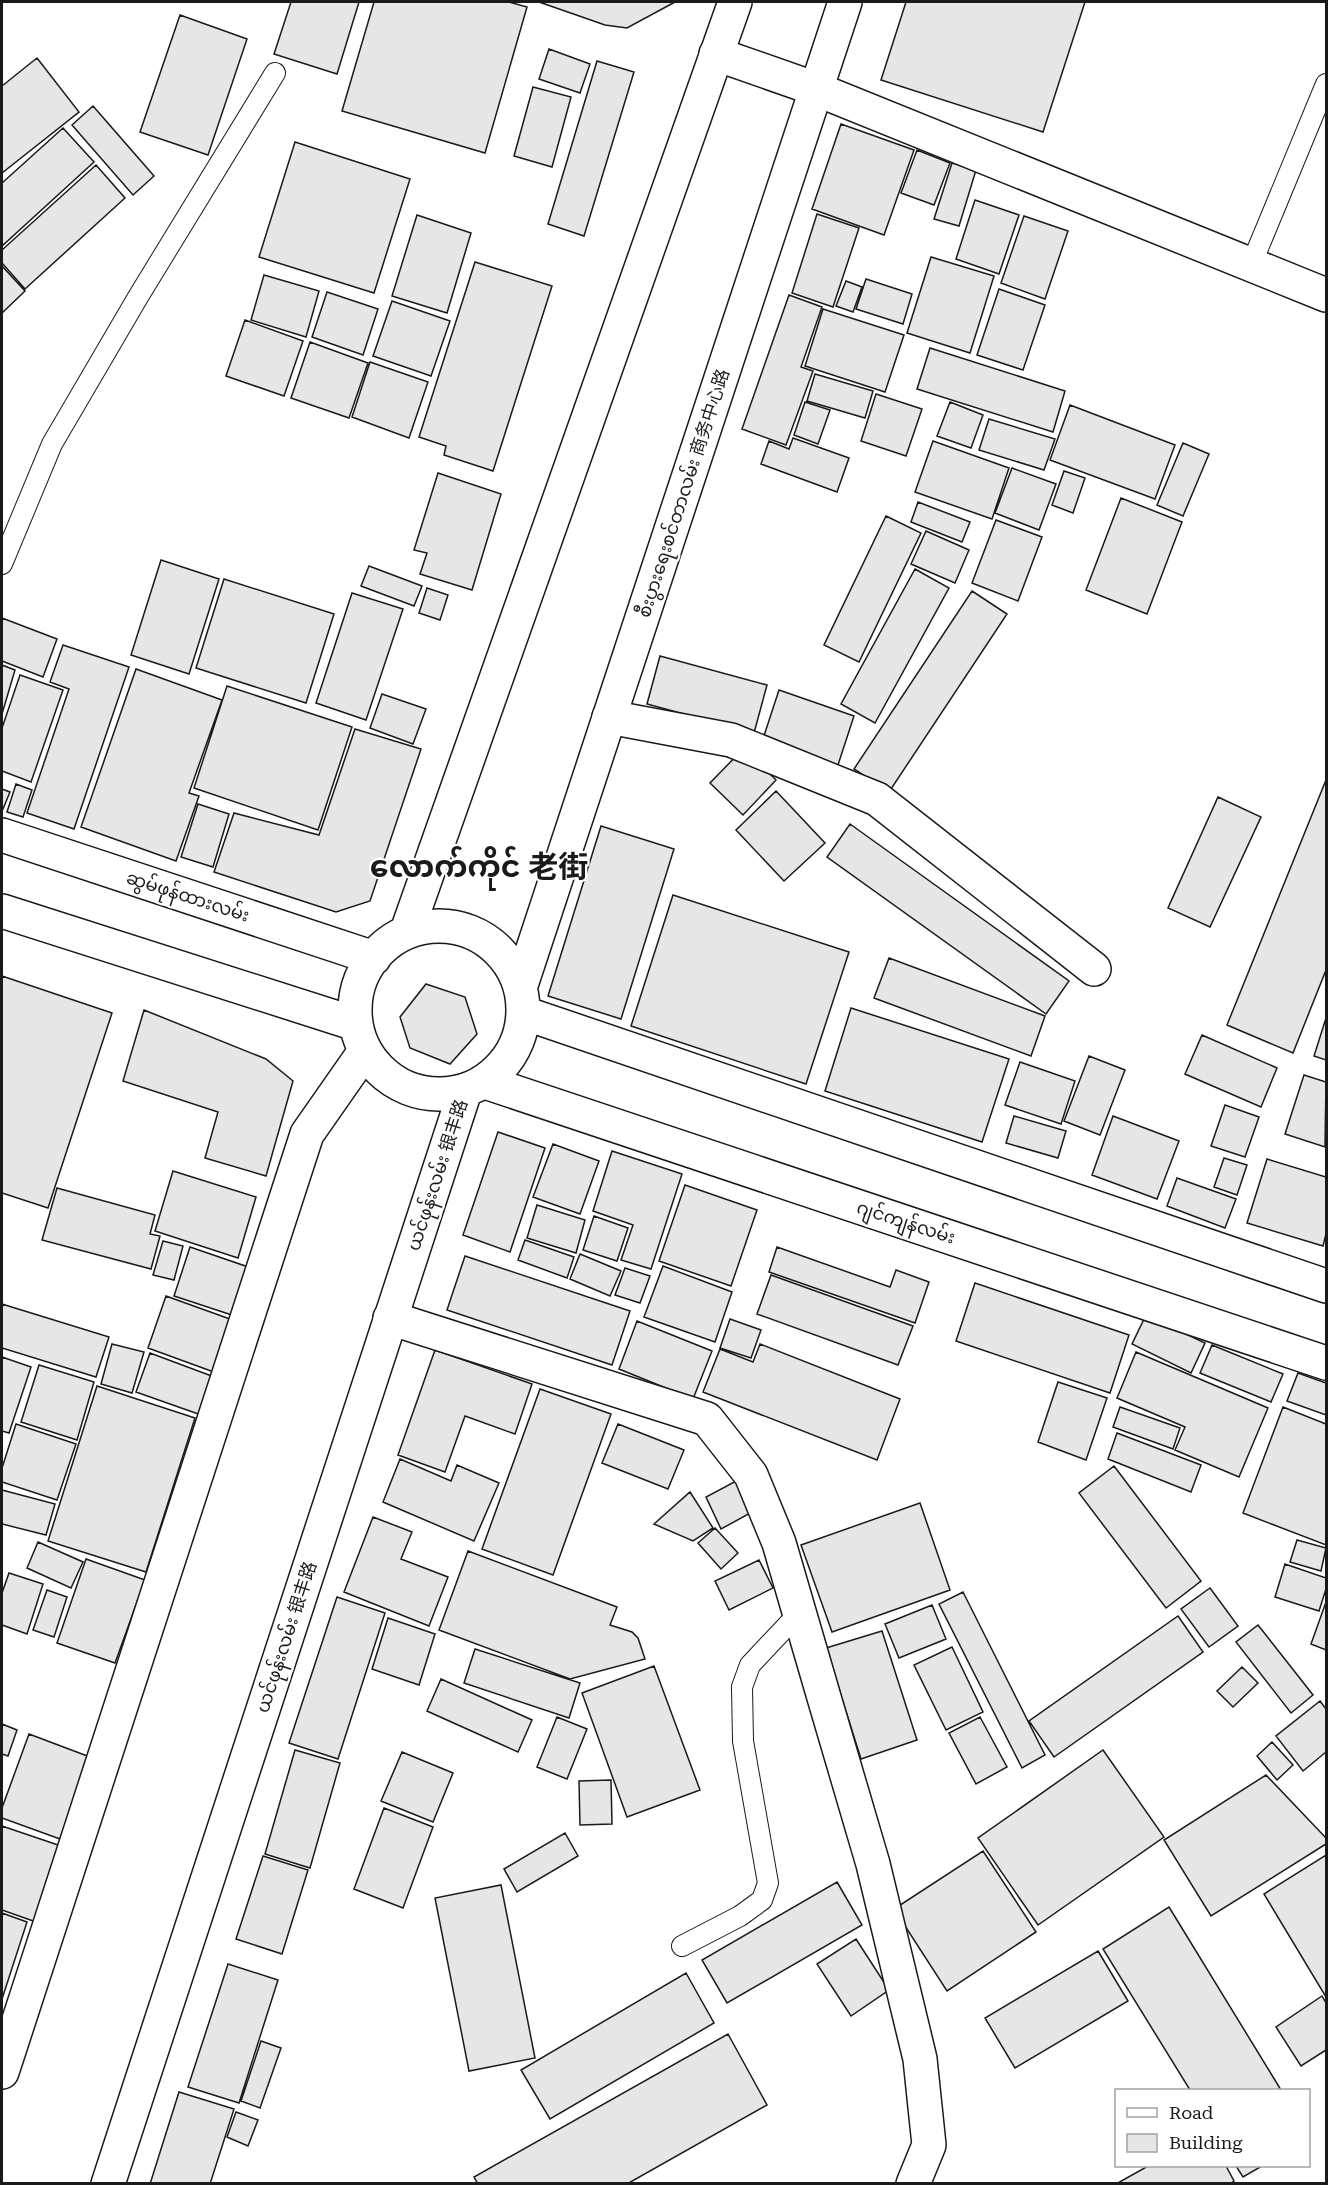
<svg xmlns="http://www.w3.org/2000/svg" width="1328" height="2185" viewBox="0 0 1328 2185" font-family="'Roboto Serif','Noto Sans SC','Noto Sans Myanmar',serif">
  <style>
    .building { fill: #e6e6e6; stroke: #1a1a1a; stroke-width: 1.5 }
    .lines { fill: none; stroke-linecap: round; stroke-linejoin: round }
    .lane-casing { stroke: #1a1a1a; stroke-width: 22 }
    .street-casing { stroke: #1a1a1a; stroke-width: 36 }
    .secondary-casing { stroke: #1a1a1a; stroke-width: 36 }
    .lane { stroke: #fff; stroke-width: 20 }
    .street { stroke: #fff; stroke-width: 33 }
    .secondary { stroke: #fff; stroke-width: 33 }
    .labels { text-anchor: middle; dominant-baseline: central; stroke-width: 4.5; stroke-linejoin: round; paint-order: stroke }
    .street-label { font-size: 18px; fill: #1a1a1a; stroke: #fff }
    .town-label { font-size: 30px; font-weight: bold; fill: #1a1a1a; stroke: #fff }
  </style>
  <rect width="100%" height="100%" fill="#fff"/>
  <!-- building -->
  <path class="building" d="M291 2H359L337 74 274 54Z
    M374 2H509L527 7 485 153 342 111Z
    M539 2H675L627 28 605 25Z
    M906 2H1085L1043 132 881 80Z
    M180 15 247 39 208 155 140 132Z
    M549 49 590 64 580 93 539 79Z
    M37 58 79 112 2 173V86Z
    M597 61 634 72 584 236 548 224Z
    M533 87 571 97 552 167 514 156Z
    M93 106 154 176 133 195 72 125Z
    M841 124 914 150 884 235 812 209Z
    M63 128 94 162 2 246V183Z
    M295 142 410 179 374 293 259 257Z
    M917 150 950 163 934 205 901 193Z
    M952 163 976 170 959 226 934 219Z
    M96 165 125 198 25 289 2 263V250Z
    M975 200 1019 215 999 274 956 259Z
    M817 214 859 228 833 307 792 293Z
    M417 215 471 233 447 313 392 296Z
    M1024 216 1068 231 1045 299 1001 283Z
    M931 257 994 276 970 353 907 333Z
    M475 262 552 286 493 471 444 455 446 446 419 437Z
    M2 266 25 291 2 313Z
    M264 275 319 291 306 337 251 320Z
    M866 279 912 294 903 324 856 309Z
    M846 281 862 287 853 312 836 306Z
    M999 289 1045 305 1023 370 977 355Z
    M327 292 378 309 363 355 312 337Z
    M789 295 822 307 801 367 813 371 786 445 742 429Z
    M392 301 450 321 431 376 373 356Z
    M823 309 904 335 885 392 805 366Z
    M245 320 303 341 284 396 226 376Z
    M310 342 368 363 349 418 291 398Z
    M930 348 1065 391 1053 432 917 389Z
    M370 362 428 382 409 438 352 417Z
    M815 374 873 391 865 418 807 401Z
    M876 394 922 409 906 456 861 441Z
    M805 402 830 410 818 444 794 435Z
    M950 402 983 415 971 448 937 436Z
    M1070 405 1175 445 1155 499 1050 460Z
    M989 419 1055 439 1044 470 979 450Z
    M793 438 849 458 837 492 761 464 769 441 789 449Z
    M933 441 1009 468 992 519 915 492Z
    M1183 443 1209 454 1183 516 1157 505Z
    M1012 468 1056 484 1039 530 995 513Z
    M1064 471 1085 478 1073 513 1052 505Z
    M438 473 501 494 472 590 420 574 427 553 414 550Z
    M1121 498 1182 522 1147 614 1086 590Z
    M918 502 970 522 962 542 911 522Z
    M886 516 921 533 859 662 824 645Z
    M996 520 1042 537 1018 601 972 583Z
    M926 531 969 550 955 583 911 564Z
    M161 560 219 579 189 674 131 655Z
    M369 566 422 586 414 606 361 586Z
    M915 569 949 588 875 723 841 704Z
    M224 579 334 614 306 703 196 668Z
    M427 588 448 595 440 620 419 613Z
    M972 591 1007 614 889 792 854 769Z
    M352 593 403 609 366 720 316 703Z
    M2 618 57 639 43 677 2 661Z
    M63 645 129 667 74 829 27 813 69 689 50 682Z
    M660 656 767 685 754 733 647 704Z
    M2 665 15 670 2 714Z
    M136 669 222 700 189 793 199 796 176 861 81 827Z
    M20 675 63 690 31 782 2 771V728Z
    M227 686 352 727 318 830 194 788Z
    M779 690 854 716 836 771 761 745Z
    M382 694 426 709 413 744 370 728Z
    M355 729 421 749 370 901 336 912 214 872 234 813 319 835Z
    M744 748 776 780 743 815 710 783Z
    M1326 780V970L1293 1053 1227 1025Z
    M16 784 32 790 23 817 7 812Z
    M2 789 10 792 3 809 2 808Z
    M776 791 825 843 784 881 736 830Z
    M1218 797 1261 817 1210 927 1168 908Z
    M198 804 229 814 213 867 181 857Z
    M850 824 1069 981 1046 1014 827 857Z
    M601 826 674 849 621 1019 548 996Z
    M673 895 849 952 806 1084 631 1026Z
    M889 958 1045 1016 1031 1056 874 998Z
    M2 976 112 1013 48 1208 2 1193Z
    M426 984 465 997 477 1034 450 1064 410 1048 400 1017Z
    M851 1008 1009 1059 982 1142 825 1091Z
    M144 1010 266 1059 293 1081 266 1176 205 1158 218 1112 123 1081Z
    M1326 1018V1060L1314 1056Z
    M1202 1035 1277 1068 1261 1107 1185 1074Z
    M1089 1056 1125 1070 1100 1135 1064 1121Z
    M1020 1062 1075 1081 1061 1124 1005 1105Z
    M1304 1075 1326 1082 1325 1147 1285 1134Z
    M1225 1105 1259 1117 1245 1157 1211 1146Z
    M1014 1116 1066 1131 1058 1158 1006 1143Z
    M1113 1116 1179 1141 1157 1199 1092 1175Z
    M498 1132 545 1148 510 1252 463 1235Z
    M553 1144 599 1161 580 1214 533 1197Z
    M612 1151 682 1174 651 1269 621 1260 633 1225 593 1211Z
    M1224 1158 1247 1165 1237 1195 1214 1187Z
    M1267 1159 1326 1177V1234L1323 1246 1247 1223Z
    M173 1171 256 1197 238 1258 155 1231Z
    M1177 1178 1236 1199 1225 1228 1167 1206Z
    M685 1185 757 1210 731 1286 659 1261Z
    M57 1188 155 1215 150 1234 160 1236 151 1269 42 1240Z
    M537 1205 585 1220 576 1253 527 1238Z
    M594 1216 628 1228 617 1261 583 1250Z
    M525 1240 574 1257 567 1278 518 1260Z
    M163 1241 183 1246 174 1280 153 1275Z
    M190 1247 257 1270 241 1318 174 1296Z
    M777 1247 890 1287 896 1270 929 1282 915 1323 769 1272Z
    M580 1254 621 1271 610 1296 570 1279Z
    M465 1256 630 1311 612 1365 447 1310Z
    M663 1266 732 1292 715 1342 644 1317Z
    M625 1268 650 1276 640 1303 615 1295Z
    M771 1275 913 1326 898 1365 757 1314Z
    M975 1283 1129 1335 1110 1393 956 1341Z
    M166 1296 241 1323 222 1375 148 1348Z
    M2 1304 109 1337 96 1377 2 1348Z
    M1146 1315 1205 1343 1191 1373 1132 1344Z
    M730 1319 761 1330 751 1358 720 1348Z
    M637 1321 712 1351 693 1399 619 1369Z
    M112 1344 144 1352 132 1393 101 1384Z
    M760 1344 900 1399 877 1460 703 1392 720 1349 753 1362Z
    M1212 1345 1283 1374 1271 1402 1200 1373Z
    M435 1350 532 1384 515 1434 465 1416 445 1472 398 1455Z
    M1136 1352 1268 1408 1239 1477 1175 1450 1185 1427 1117 1398Z
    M150 1353 217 1378 204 1416 136 1392Z
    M2 1357 31 1367 9 1433 2 1431Z
    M39 1365 94 1382 77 1440 21 1422Z
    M1298 1373 1326 1383V1415L1287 1401Z
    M1058 1382 1107 1398 1086 1460 1038 1442Z
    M97 1386 195 1418 146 1572 48 1541Z
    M540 1389 611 1414 553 1575 482 1549Z
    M1120 1407 1180 1428 1173 1449 1113 1427Z
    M1283 1407 1326 1424V1545L1243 1513Z
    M16 1424 76 1444 57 1500 2 1482V1468Z
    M618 1424 684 1450 668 1489 602 1463Z
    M1117 1433 1201 1465 1191 1492 1108 1459Z
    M400 1459 451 1481 457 1465 499 1483 474 1541 383 1502Z
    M1114 1466 1201 1581 1166 1608 1079 1493Z
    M738 1480 754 1511 721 1529 706 1497Z
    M2 1490 55 1504 46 1535 2 1524Z
    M690 1492 713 1528 693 1541 654 1524Z
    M920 1503 950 1590 832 1632 801 1545Z
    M373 1517 412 1532 401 1559 448 1577 429 1626 344 1592Z
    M715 1528 738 1553 721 1569 698 1543Z
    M1297 1540 1326 1548 1321 1571 1290 1562Z
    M38 1542 83 1562 71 1588 27 1568Z
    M468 1551 617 1607 610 1625 632 1632 638 1638 645 1659 570 1679 439 1630Z
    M86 1559 145 1580 115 1663 57 1643Z
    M759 1560 773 1588 729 1610 715 1581Z
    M1285 1564 1326 1578V1589L1319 1611 1275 1597Z
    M9 1573 43 1584 27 1634 2 1625V1593Z
    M1210 1588 1238 1626 1209 1647 1181 1609Z
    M47 1590 67 1597 54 1637 33 1630Z
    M963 1592 1045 1755 1022 1768 939 1604Z
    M337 1597 385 1613 338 1759 289 1743Z
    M1326 1602V1650L1311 1644Z
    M932 1605 946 1639 899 1658 885 1624Z
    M1178 1616 1203 1652 1054 1757 1029 1721Z
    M388 1618 435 1634 419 1685 372 1669Z
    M1258 1625 1313 1695 1291 1713 1236 1642Z
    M882 1631 917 1740 861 1759 826 1648Z
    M952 1647 983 1712 946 1730 914 1665Z
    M475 1649 580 1683 569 1718 464 1683Z
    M654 1666 700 1790 627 1817 582 1693Z
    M1242 1667 1258 1683 1233 1707 1217 1691Z
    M441 1679 532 1720 518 1752 427 1711Z
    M1320 1701 1326 1709V1752L1303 1771 1276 1736Z
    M557 1717 587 1729 567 1779 537 1767Z
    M980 1717 1007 1767 976 1784 949 1733Z
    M2 1724 17 1730 8 1756 2 1754Z
    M29 1734 90 1757 60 1839 2 1818V1808Z
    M1272 1742 1293 1765 1277 1780 1257 1756Z
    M295 1750 340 1763 310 1868 265 1854Z
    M1103 1750 1164 1837 1038 1925 978 1838Z
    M402 1752 453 1773 433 1822 381 1801Z
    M1266 1775 1326 1838V1844L1211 1916 1164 1840Z
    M611 1780 612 1824 580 1825 579 1781Z
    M384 1808 433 1827 403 1908 354 1889Z
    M2 1826 61 1846 36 1922 2 1910Z
    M565 1833 578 1856 517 1892 504 1869Z
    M983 1851 1036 1932 947 1991 894 1909Z
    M1326 1855V1997L1264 1894Z
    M263 1856 308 1870 282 1954 236 1939Z
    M837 1882 862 1925 727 2003 702 1960Z
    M501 1885 535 2058 469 2071 435 1898Z
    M1169 1907 1281 2090H1190L1103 1949Z
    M2 1913 27 1922 2 1999Z
    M856 1939 889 1990 851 2016 817 1964Z
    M1098 1951 1128 2001 1015 2068 985 2018Z
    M228 1964 278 1980 239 2103 188 2087Z
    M686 1973 714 2023 550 2119 521 2070Z
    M1322 1996 1326 2003V2050L1301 2066 1276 2027Z
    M728 2034 767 2105 627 2184H478L474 2177Z
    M261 2041 281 2048 260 2108 241 2101Z
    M179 2092 234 2109 210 2184H150Z
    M236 2112 258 2120 248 2146 227 2137Z
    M1148 2166H1226L1234 2181 1230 2184H1116Z
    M1236 2166H1262L1243 2177Z"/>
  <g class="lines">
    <!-- lane casing -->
    <g class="lane-casing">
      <path id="lane" d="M1251 265 1326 84
        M2 564 52 444 138 297 275 73
        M682 1946 740 1916 762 1900 768 1883 743 1741 742 1687 750 1665 799 1613"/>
    </g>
    <!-- street casing -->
    <g class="street-casing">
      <path id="street" d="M716 54 816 89 1326 295
        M609 717 731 740 877 799 1094 969
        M390 1318 707 1419 751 1475 779 1543 823 1694 873 1864 920 2059 929 2145 913 2184"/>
    </g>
    <!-- secondary casing -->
    <g class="secondary-casing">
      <path id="secondary" d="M2 835 374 958
        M2 911 356 1024
        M355 1010a84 84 0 1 1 168 0a84 84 0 1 1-168 0Z
        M407 931 735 2
        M521 985 845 2
        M524 1013 1326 1286
        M485 1082 1326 1363
        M2 2072 307 1134 365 1051
        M108 2184 465 1091"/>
    </g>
    <!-- lane -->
    <use href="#lane" class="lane"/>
    <!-- street -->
    <use href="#street" class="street"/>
    <!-- secondary -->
    <use href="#secondary" class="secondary"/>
  </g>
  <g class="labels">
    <!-- street labels -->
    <g class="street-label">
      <text transform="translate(683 493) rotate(-72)">စီးပွားရေးစင်တာလမ်း 商务中心路</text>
      <text transform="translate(188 896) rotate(18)">ဆွမ်ဖုန်ထားလမ်း</text>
      <text transform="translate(437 1175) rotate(-72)">ယင်ဖုန်းလမ်း 银丰路</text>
      <text transform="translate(906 1222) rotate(18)">ဂျင်ကျန်လမ်း</text>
      <text transform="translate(286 1637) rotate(-72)">ယင်ဖုန်းလမ်း 银丰路</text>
    </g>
    <!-- town labels -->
    <g class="town-label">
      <text x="479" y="866">လောက်ကိုင် 老街</text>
    </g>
  </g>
  <!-- border -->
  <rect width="1328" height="2185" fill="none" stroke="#1a1a1a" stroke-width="6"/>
  <!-- legend -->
  <rect x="1115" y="2089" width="195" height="78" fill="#ffffff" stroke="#a3a3a3" stroke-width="1.5"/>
  <rect x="1127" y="2108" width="30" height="9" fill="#ffffff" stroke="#a3a3a3" stroke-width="1.5"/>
  <text x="1169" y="2119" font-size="18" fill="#1a1a1a">Road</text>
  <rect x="1127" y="2134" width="30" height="18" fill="#e6e6e6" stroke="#a3a3a3" stroke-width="1.5"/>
  <text x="1169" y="2149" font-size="18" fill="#1a1a1a">Building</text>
</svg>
